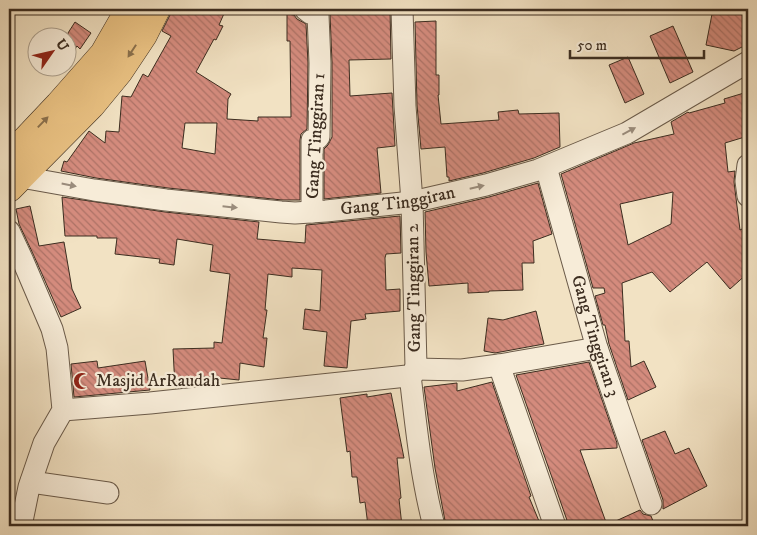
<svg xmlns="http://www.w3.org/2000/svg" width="757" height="535" viewBox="0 0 757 535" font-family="'IM FELL DW Pica',serif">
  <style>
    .building { fill: url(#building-back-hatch); stroke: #3c2d20; fill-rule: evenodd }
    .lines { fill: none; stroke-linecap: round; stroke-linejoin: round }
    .minor-casing { stroke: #6a5a49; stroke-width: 23 }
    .primary-casing { stroke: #3c2d20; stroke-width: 29 }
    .minor { stroke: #f7ecd8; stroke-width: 21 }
    .primary { stroke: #e9c182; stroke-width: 28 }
    .oneway { fill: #8a704c }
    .oneway2 { fill: #9a8c7c }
    .labels { text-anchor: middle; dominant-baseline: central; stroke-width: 4.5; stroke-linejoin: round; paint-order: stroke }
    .street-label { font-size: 18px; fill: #3c2d20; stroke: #f7ecd8 }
    .poi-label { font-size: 18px; fill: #3c2d20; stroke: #f7ecd8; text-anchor: start }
  </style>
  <defs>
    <pattern id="building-back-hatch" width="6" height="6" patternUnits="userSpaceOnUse" patternTransform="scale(1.25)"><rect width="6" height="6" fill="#d48b7d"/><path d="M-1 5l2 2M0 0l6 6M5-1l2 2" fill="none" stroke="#ad7266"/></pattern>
  </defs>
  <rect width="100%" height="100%" fill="#f2e2c3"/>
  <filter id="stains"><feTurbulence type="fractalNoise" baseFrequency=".004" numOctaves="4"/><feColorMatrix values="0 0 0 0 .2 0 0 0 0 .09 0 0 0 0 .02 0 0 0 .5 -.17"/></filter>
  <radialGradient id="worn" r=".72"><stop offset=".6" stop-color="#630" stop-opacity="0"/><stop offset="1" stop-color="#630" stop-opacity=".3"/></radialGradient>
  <!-- building -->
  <path class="building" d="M173 9H226L219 25 223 26 216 40 214 39 196 72 231 94 228 99 227 119 258 121V117H291L290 41H287V14L294 15 297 19 306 24 308 63 307 129 301 134 300 140V200H282L168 188 96 178 61 171 64 161 67 162 89 131 105 143 106 131 119 132 122 96 131 97 143 74 148 77 171 36 162 31ZM185 123H217L215 154 182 148Z
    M328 9H390L391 59 349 60 350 96 392 93 395 146 377 148 381 193 324 199V149L328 145 332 137V62L330 14Z
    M713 9 748 16V44L734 51 706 45Z
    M436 21V75H439V95H438L441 124 499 120 498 112 518 110 519 114 559 113 560 147 534 158 483 173 449 181V177H447L445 147 421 149 417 105 415 22Z
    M75 22 91 33 80 49 77 46 68 59V33Z
    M673 26 693 72 670 83 650 36Z
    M628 57 644 94 625 103 609 65Z
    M744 93 748 106V136L725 143 728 172 735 171 734 182 740 230 748 226V273L730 289 707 262 670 292 652 272 622 283 625 341H629L631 367 644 361 656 387 628 400 609 344 605 325H603L595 296 605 293 604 288H593L561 174 634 143 674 134 671 122 688 112 689 113 725 103 724 99ZM673 192 671 224 628 245 620 204Z
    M538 183 552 234 533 241 534 263H522L523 290 489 291V292L468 293V283L429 286 426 252 425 212 489 197Z
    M62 197 165 212 259 222 257 239 305 243 306 225 400 216 401 253 386 254 385 258 386 290 400 289V311L365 314 366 319 351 321 347 368 324 366 327 332 303 329 305 309 320 311 322 270 292 268V277L268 274 265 310H267L263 338H267L264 367 240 363 239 380 200 376 201 385 175 388 173 349 214 348V342L222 343 230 274 210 271 213 245 177 239 174 265 159 263 160 259 115 254 117 238H97V236H65Z
    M30 206 39 246 64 242 72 289 81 308 61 317 34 256 19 224 16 209Z
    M536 311 544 344 495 353 484 351 488 318 503 320Z
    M97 361 98 368 145 361 150 390 74 397 71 364Z
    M589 362 617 443V448L580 450 607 525 640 510 643 514 651 516 655 526H569L516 375Z
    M492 382 531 496 529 497 541 526H446L435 468 424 387 457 383V391Z
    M391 393 404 458H397L401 498 399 499 402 526H368L365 502 360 503 357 477H352L350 451 347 452 340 398 367 394V397Z
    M665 431 675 454 689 448 707 486 663 509V500L642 440Z"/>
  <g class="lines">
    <!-- minor casing -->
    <g class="minor-casing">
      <g id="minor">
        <path d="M305 9 310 13 317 14 318 15 320 63 319 137 317 139 312 140V212"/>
        <path id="s1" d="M546 167 597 348 651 504"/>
        <path id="s2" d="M21 177 94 190 166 200 281 212 295 213 326 211 412 202 486 185 538 170 627 133 748 62"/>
        <path d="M748 196 746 181 748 165"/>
        <path d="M9 231 23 261 52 329 57 348 63 410 44 443 29 487 21 526"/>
        <path d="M499 365 597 348"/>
        <path d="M415 369 462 370 499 365 555 526"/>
        <path d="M410 375C416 426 421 477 434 526"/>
        <path d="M63 410 150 403 407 376 413 374 416 367 412 202 405 106 402 9"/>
        <path d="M31 482 108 493"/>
      </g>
    </g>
    <!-- primary casing -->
    <g class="primary-casing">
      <path id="primary" d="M9 156 25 141 59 105 104 54 123 21 128 9
        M9 188 91 105 119 71 143 35 156 9"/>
    </g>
    <!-- minor -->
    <use href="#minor" class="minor"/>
    <!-- primary -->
    <use href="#primary" class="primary"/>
  </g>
  <!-- one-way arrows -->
  <defs><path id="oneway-solid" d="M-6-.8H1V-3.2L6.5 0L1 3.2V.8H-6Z" transform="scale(1.25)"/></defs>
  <g class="oneway">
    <use href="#oneway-solid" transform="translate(132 51) rotate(123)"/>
    <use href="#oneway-solid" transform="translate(43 122) rotate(-46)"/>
  </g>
  <g class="oneway2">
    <use href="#oneway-solid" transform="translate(629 131) rotate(-28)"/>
    <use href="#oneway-solid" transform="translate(69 185) rotate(11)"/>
    <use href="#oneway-solid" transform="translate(477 187) rotate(-13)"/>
    <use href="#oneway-solid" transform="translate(230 207) rotate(6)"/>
  </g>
  <!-- icons -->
  <defs>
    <g id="mosque-bare" transform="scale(1.35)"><path d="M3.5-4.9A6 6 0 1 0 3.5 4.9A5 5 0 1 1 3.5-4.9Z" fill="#8f2418" stroke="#f7ecd8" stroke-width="2.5" paint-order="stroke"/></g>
  </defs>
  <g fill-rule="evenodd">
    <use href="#mosque-bare" x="82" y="381"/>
  </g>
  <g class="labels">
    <!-- street labels -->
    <g class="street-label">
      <text transform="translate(316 136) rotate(-87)">Gang Tinggiran 1</text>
      <text stroke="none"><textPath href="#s2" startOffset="380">Gang Tinggiran</textPath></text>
      <text transform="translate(414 288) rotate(-91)">Gang Tinggiran 2</text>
      <text stroke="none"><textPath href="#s1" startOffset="176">Gang Tinggiran 3</textPath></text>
    </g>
    <!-- poi labels -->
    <g class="poi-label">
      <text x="96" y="381">Masjid ArRaudah</text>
    </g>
  </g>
  <!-- margin -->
  <rect width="757" height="535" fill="none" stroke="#f2e2c3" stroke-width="30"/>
  <rect x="10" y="10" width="737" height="515" fill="none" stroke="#3c2d20" stroke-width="2.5"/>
  <rect x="15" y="15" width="727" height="505" fill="none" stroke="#3c2d20"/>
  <!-- north arrow -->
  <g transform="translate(52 52) rotate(56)"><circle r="24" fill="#f7ecd8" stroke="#aca08e"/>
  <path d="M0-4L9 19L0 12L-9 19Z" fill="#8f2418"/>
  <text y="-8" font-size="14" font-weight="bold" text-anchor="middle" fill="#3c2d20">U</text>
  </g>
  <!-- scale -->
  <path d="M570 50v8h134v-8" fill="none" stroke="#3c2d20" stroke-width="2.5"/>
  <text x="577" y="50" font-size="15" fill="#3c2d20" stroke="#f7ecd8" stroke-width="4" paint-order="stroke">50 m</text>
  <rect width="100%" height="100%" filter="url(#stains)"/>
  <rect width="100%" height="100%" fill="url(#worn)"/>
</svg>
